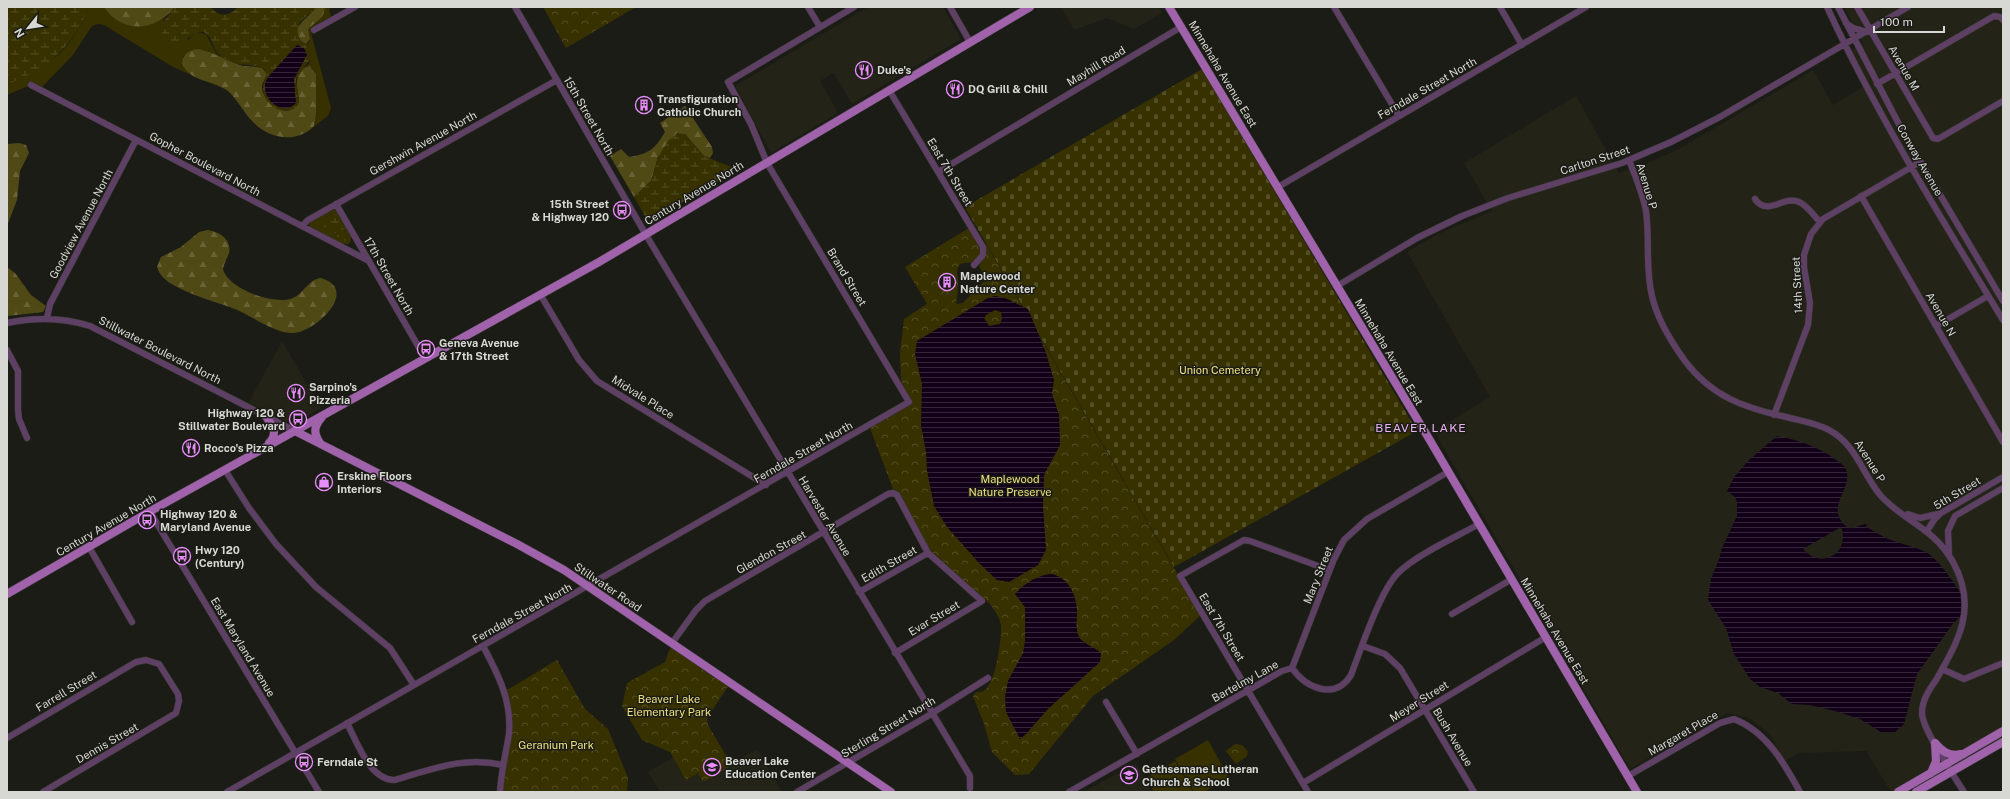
<svg xmlns="http://www.w3.org/2000/svg" width="2010" height="799" viewBox="0 0 2010 799" font-family="'Public Sans',sans-serif">
  <style>
    .built { fill: #242318 }
    .grass { fill: #373100; fill-rule: evenodd }
    .forest { fill: url(#forest-firs) }
    .wetland { fill: url(#wetland-marsh) }
    .cemetery { fill: url(#cemetery-stones) }
    .park { fill: url(#park-crowns) }
    .water { fill: url(#water-rules); fill-rule: evenodd }
    .lines { fill: none; stroke-linecap: round; stroke-linejoin: round }
    .minor-casing { stroke: #363631; stroke-width: 7 }
    .major-casing { stroke: #363631; stroke-width: 9 }
    .minor { stroke: #5d4063; stroke-width: 6 }
    .major { stroke: #9f62ab; stroke-width: 8 }
    .labels { text-anchor: middle; dominant-baseline: central; stroke-width: 3; stroke-linejoin: round; paint-order: stroke }
    .street-label { font-size: 11px; fill: #d7d7d3; stroke: #1c1c17 }
    .poi-label { font-size: 11px; font-weight: bold; fill: #d7d7d3; stroke: #1c1c17; text-anchor: start }
    .park-label { font-size: 11px; fill: #ece07f; stroke: #1c1c17 }
    .neighbourhood-label { font-size: 12px; letter-spacing: 1px; fill: #e7b3f0; stroke: #1c1c17 }
  </style>
  <defs>
    <pattern id="forest-firs" width="22" height="20" patternUnits="userSpaceOnUse"><rect width="22" height="20" fill="#4f4915"/><path d="M5 1l3.5 6h-7zM16 11l3.5 6h-7z" fill="#686236"/></pattern>
    <pattern id="wetland-marsh" width="20" height="14" patternUnits="userSpaceOnUse"><rect width="20" height="14" fill="#373100"/><path d="M1 5h8M5 5V1M11 12h8M15 12V8" fill="none" stroke="#534e24"/></pattern>
    <pattern id="cemetery-stones" width="16" height="16" patternUnits="userSpaceOnUse"><rect width="16" height="16" fill="#373100"/><path d="M2 7V4a2 2 0 0 1 4 0v3zM10 15v-3a2 2 0 0 1 4 0v3z" fill="#534e24"/></pattern>
    <pattern id="park-crowns" width="20" height="18" patternUnits="userSpaceOnUse"><rect width="20" height="18" fill="#373100"/><path d="M2 6a3 3 0 1 1 6 0M12 15a3 3 0 1 1 6 0" fill="none" stroke="#534e24"/></pattern>
    <pattern id="water-rules" width="6" height="5" patternUnits="userSpaceOnUse"><rect width="6" height="5" fill="#110017"/><path d="M0 2.5h6" fill="none" stroke="#332438"/></pattern>
  </defs>
  <rect width="100%" height="100%" fill="#1c1c17"/>
  <!-- built -->
  <path class="built" d="M868 7H943L961 39 852 104 834 73 820 81 838 113 771 153 735 86Z
    M1061 7H1159L1162 13 1134 29 1107 18 1074 30Z
    M1844 7H2003V727L1891 792 1866 751 1798 753 1785 761 1769 733 1749 718 1727 713 1630 769 1434 431 1490 397 1407 252 1438 234 1492 211 1464 163 1576 96 1619 173 1643 165 1679 149 1813 70 1833 105 1863 87 1845 54 1863 43Z
    M282 341 321 408 294 423 285 421 249 402Z
    M709 736 722 756 734 762 757 749 782 792H660L648 772Z
    M1136 763 1152 792H1084L1093 787Z"/>
  <!-- grass -->
  <path class="grass" d="M89 7H104L109 14 160 20 167 17 163 20 188 40 196 32 206 34 216 53 223 59C211 52 194 43 183 57L189 73 198 78 173 67 104 25 98 24 92 26 73 55 42 87 30 81 28 86 7 95V85C21 79 56 59 65 48 76 36 83 21 89 7Z
    M325 7H331L329 10 331 16 310 29 331 108 328 116 309 130 314 124 316 114V74L310 66 304 68 309 64 311 55 303 43 307 44 310 41 308 29 319 21Z
    M335 209 351 236V241L348 244H343L309 226 310 222ZM333 213 348 236 346 241 339 238 331 229 318 225 322 220Z
    M1208 740 1229 778 1204 792H1194L1175 759Z
    M1175 761 1193 792H1154L1146 778Z"/>
  <!-- forest -->
  <path class="forest" d="M104 7H175C155 32 122 34 104 7Z
    M316 7H325C324 19 316 22 308 29L310 39 306 44C282 31 310 18 316 7Z
    M198 49C214 52 228 61 243 66 250 67 256 66 262 68L267 74C266 78 263 81 262 86 261 98 277 111 288 111L299 98C296 87 294 68 310 66L316 74V114L314 126C297 144 269 139 253 122 244 113 238 100 228 91 213 80 189 82 182 63 183 54 189 50 198 49Z
    M685 106 712 147 713 153 710 158 704 156 685 134 658 157 651 181 634 197 610 156 621 149 629 157C649 154 655 149 665 132L660 123Z
    M19 143 26 145 29 153 20 171 17 200 7 226V144Z
    M208 230C220 232 232 240 229 253 227 259 224 263 223 269 228 289 275 306 293 298 304 293 309 279 321 278 360 290 316 331 294 333 276 334 252 316 235 309 213 301 190 295 170 283 164 279 159 274 157 267L161 257 181 247 199 232Z
    M7 267 15 273 31 295 46 306 43 312 8 316Z"/>
  <!-- wetland -->
  <path class="wetland" d="M7 7H89C72 49 48 67 7 85Z
    M175 7H211C219 18 230 16 238 7H316C312 15 299 18 298 28 295 41 311 46 311 58L296 79 299 102C291 124 250 102 267 75 264 62 244 67 234 63 207 52 219 44 204 32 189 30 182 54 165 37 162 34 160 31 160 26Z
    M677 133 685 134 704 156 731 167 733 173 652 220 646 218 634 197 651 181 658 157 668 141Z
    M334 213 348 236 346 241C338 241 336 232 330 229 325 226 321 229 317 225L319 221Z"/>
  <!-- cemetery -->
  <path class="cemetery" d="M1202 69 1417 431 1174 567 965 207Z"/>
  <!-- park -->
  <path class="park" d="M543 7H636L566 48Z
    M969 228 980 249V254L971 263C951 261 959 276 958 285 958 291 957 297 956 304L963 303 986 279 979 266 986 255V244L1192 599 1203 613 1174 640 1093 696 1029 774 1015 775 992 752 984 724 973 696 976 692C980 692 984 692 987 688 996 678 1002 638 1001 625 999 616 994 609 989 603L931 551 899 494 893 489 870 428 910 405 911 402 901 380 900 353 904 319 927 304 905 267Z
    M672 643 731 682 711 712 707 719 708 725 725 754 739 761 703 782 698 773 686 780 670 752 642 740 622 706 627 683 665 662Z
    M557 660 585 709 608 729 628 778 627 792H502L512 721 507 690Z
    M1235 744 1242 745 1248 752 1247 756 1236 764 1226 751Z"/>
  <!-- water -->
  <path class="water" d="M297 45 304 48 307 55 294 79 296 103C281 119 256 94 268 77Z
    M995 296 1005 298 1028 309 1045 350 1054 380 1052 394 1059 414 1060 445 1044 475 1043 506 1046 550 1038 565 1009 582 997 580 979 563 947 527 934 506 927 471 926 452 921 425 922 384 915 354 917 341 988 298ZM995 310 1001 312 1002 319 1000 324 989 326 984 318 986 315Z
    M1777 436C1801 440 1826 450 1844 466 1857 485 1827 503 1842 522 1845 526 1849 529 1853 528 1857 527 1861 525 1865 524L1867 525 1866 527C1875 531 1882 537 1891 540 1904 545 1917 547 1929 554 1938 560 1964 593 1964 604 1964 613 1958 619 1952 625L1917 674 1904 724 1895 732H1881L1860 719 1835 711 1810 705 1792 704 1778 693 1760 687 1750 679 1734 654 1726 628 1708 600 1711 579 1719 559 1722 548 1737 516V502L1735 497 1727 491 1735 476 1749 460ZM1841 527C1851 552 1822 571 1803 549Z
    M1052 574C1069 578 1077 596 1077 612 1077 620 1075 629 1079 637 1083 644 1095 647 1101 653L1100 662 1048 709 1026 734 1020 739 1006 712 1005 697 1008 681 1023 653 1025 641V607L1015 594C1023 584 1040 574 1052 574Z"/>
  <g class="lines">
    <!-- minor casing -->
    <g class="minor-casing">
      <path id="minor" d="M515 7 646 235 970 776V788
        M808 7 820 27
        M950 7 970 42
        M1334 7 1399 116
        M1500 7 1522 45
        M1827 7C1877 115 1941 218 2003 320
        M1838 7 1904 134 2003 301
        M1857 7 1933 138 1938 139 2003 101
        M1846 23 1853 28 1867 32
        M314 30 355 7
        M1877 84 1994 16 2000 17 2003 20
        M31 85 369 261
        M889 90 983 247V255L974 265
        M1629 160C1635 176 1643 194 1646 211 1650 239 1645 268 1652 296 1657 319 1672 343 1685 361 1712 397 1745 408 1786 417 1801 421 1816 423 1829 430 1857 445 1862 474 1881 496 1905 522 1934 528 1953 562 1978 607 1959 640 1936 680 1929 690 1922 700 1922 713 1922 729 1954 776 1964 792
        M938 172 1181 27
        M1278 187 1586 7
        M1861 196 2003 442
        M1755 199C1767 217 1784 195 1799 202 1807 205 1814 216 1820 222
        M336 204 425 358
        M302 226 308 220 557 80
        M1337 286 1417 238 1462 216 1508 198 1622 163 1671 142 1718 118 1908 7
        M540 294 579 360 597 381 766 485
        M47 318 50 304 136 140
        M7 323C35 317 62 317 90 326L295 431
        M1936 326 1988 296
        M7 350 18 371V410L19 419 27 438
        M1774 415 1808 325 1810 303 1804 267V255L1811 234 1823 219 1920 162
        M225 470 249 508 276 544 316 587 390 648 414 685
        M150 512 319 792
        M1908 514 1920 518 1938 514
        M1927 531 1934 520 1941 513 2003 477
        M89 547 132 622
        M1949 553 1948 531 1955 516 2003 488
        M859 592 928 553
        M1452 614 1512 579
        M672 643 696 610 705 601 888 494 893 493 897 495 928 553 982 601 895 653
        M483 646C498 674 512 701 509 734 506 753 501 772 500 792
        M1363 646 1385 654 1400 668 1474 792
        M1292 668C1306 688 1335 701 1351 675 1361 649 1380 591 1398 573 1416 555 1456 537 1479 524
        M1292 668 1334 559 1344 540 1367 519 1448 472
        M1942 669 1964 679 2003 663
        M1106 702 1137 754
        M347 723C357 742 370 781 395 780 433 769 463 756 503 765
        M7 738 136 662 146 660 159 664 178 694 179 701 176 713 43 792
        M1628 776 1720 723 1734 719C1767 732 1784 763 1800 792
        M1303 783 1546 637
        M227 792 909 402 767 163 751 124 728 82 854 7
        M797 792 926 717 988 678
        M1069 792 1282 671 1292 668
        M1308 792 1180 576 1244 540 1250 541 1329 570"/>
    </g>
    <!-- major casing -->
    <g class="major-casing">
      <path id="major" d="M1169 7 1425 432 1637 792
        M265 415C272 425 279 433 269 443
        M295 431 517 544 564 570 891 792
        M320 443C313 433 314 426 322 417
        M7 594 156 508 599 262 1030 7
        M1935 743C1942 751 1949 757 1960 754
        M1931 773 1936 761 1935 743
        M1898 792 2003 731
        M1916 792 2003 742"/>
    </g>
    <!-- minor -->
    <use href="#minor" class="minor"/>
    <!-- major -->
    <use href="#major" class="major"/>
  </g>
  <!-- icons -->
  <defs>
    <g id="restaurant-ring" transform="scale(0.9)"><circle r="9.5" fill="#1c1c17" stroke="#ea8dfc" stroke-width="1.5"/><path d="M-5-6h1v4h1v-4h1v4h1v-4h1v5L-1.5 .5V6h-2V.5L-5-1ZM5-6V6H3V1.5H1.5Q1.5-4 5-6Z" fill="#ea8dfc"/></g>
    <g id="building-ring" transform="scale(0.9)"><circle r="9.5" fill="#1c1c17" stroke="#ea8dfc" stroke-width="1.5"/><path d="M-4-6H4V6H1V3H-1V6H-4ZM-2.5-4.3h1.7v1.8h-1.7ZM.8-4.3h1.7v1.8H.8ZM-2.5-1h1.7V.8h-1.7ZM.8-1h1.7V.8H.8Z" fill="#ea8dfc"/></g>
    <g id="bus-ring" transform="scale(0.9)"><circle r="9.5" fill="#1c1c17" stroke="#ea8dfc" stroke-width="1.5"/><path d="M-5-6H5V4H4V6H2V4H-2V6H-4V4H-5ZM-3.5-4V0h7V-4ZM-3.5 1.2v1.5H-2V1.2ZM2 1.2v1.5H3.5V1.2Z" fill="#ea8dfc"/></g>
    <g id="shop-ring" transform="scale(0.9)"><circle r="9.5" fill="#1c1c17" stroke="#ea8dfc" stroke-width="1.5"/><path d="M-5-2.5h2.3a2.7 3.5 0 0 1 5.4 0H5L5.5 6h-11ZM-1.5-2.5h3a1.5 2.3 0 0 0-3 0Z" fill="#ea8dfc"/></g>
    <g id="school-ring" transform="scale(0.9)"><circle r="9.5" fill="#1c1c17" stroke="#ea8dfc" stroke-width="1.5"/><path d="M0-5L7-2L0 1L-7-2ZM-4 1L0 2.5L4 1V4Q0 6-4 4Z" fill="#ea8dfc"/></g>
  </defs>
  <g fill-rule="evenodd">
    <use href="#restaurant-ring" x="864" y="70"/>
    <use href="#restaurant-ring" x="955" y="89"/>
    <use href="#building-ring" x="644" y="105"/>
    <use href="#bus-ring" x="622" y="210"/>
    <use href="#building-ring" x="947" y="282"/>
    <use href="#bus-ring" x="426" y="349"/>
    <use href="#restaurant-ring" x="296" y="393"/>
    <use href="#bus-ring" x="298" y="419"/>
    <use href="#restaurant-ring" x="191" y="448"/>
    <use href="#shop-ring" x="324" y="482"/>
    <use href="#bus-ring" x="147" y="520"/>
    <use href="#bus-ring" x="182" y="556"/>
    <use href="#bus-ring" x="304" y="762"/>
    <use href="#school-ring" x="712" y="767"/>
    <use href="#school-ring" x="1129" y="775"/>
  </g>
  <g class="labels">
    <!-- street labels -->
    <g class="street-label">
      <text transform="translate(1096 66) rotate(-31)">Mayhill Road</text>
      <text transform="translate(1904 68) rotate(60)">Avenue M</text>
      <text transform="translate(1223 74) rotate(59)">Minnehaha Avenue East</text>
      <text transform="translate(1427 88) rotate(-30)">Ferndale Street North</text>
      <text transform="translate(589 116) rotate(60)">15th Street North</text>
      <text transform="translate(423 143) rotate(-29)">Gershwin Avenue North</text>
      <text transform="translate(1595 160) rotate(-18)">Carlton Street</text>
      <text transform="translate(1920 160) rotate(60)">Conway Avenue</text>
      <text transform="translate(205 164) rotate(28)">Gopher Boulevard North</text>
      <text transform="translate(950 172) rotate(59)">East 7th Street</text>
      <text transform="translate(1647 186) rotate(73)">Avenue P</text>
      <text transform="translate(694 193) rotate(-31)">Century Avenue North</text>
      <text transform="translate(81 224) rotate(-62)">Goodview Avenue North</text>
      <text transform="translate(389 276) rotate(60)">17th Street North</text>
      <text transform="translate(847 277) rotate(59)">Brand Street</text>
      <text transform="translate(1797 285) rotate(-93)">14th Street</text>
      <text transform="translate(1941 314) rotate(60)">Avenue N</text>
      <text transform="translate(160 350) rotate(27)">Stillwater Boulevard North</text>
      <text transform="translate(1389 352) rotate(59)">Minnehaha Avenue East</text>
      <text transform="translate(643 397) rotate(32)">Midvale Place</text>
      <text transform="translate(803 452) rotate(-30)">Ferndale Street North</text>
      <text transform="translate(1870 461) rotate(58)">Avenue P</text>
      <text transform="translate(1957 493) rotate(-31)">5th Street</text>
      <text transform="translate(825 516) rotate(59)">Harvester Avenue</text>
      <text transform="translate(106 525) rotate(-30)">Century Avenue North</text>
      <text transform="translate(771 552) rotate(-29)">Glendon Street</text>
      <text transform="translate(889 564) rotate(-30)">Edith Street</text>
      <text transform="translate(1318 575) rotate(-68)">Mary Street</text>
      <text transform="translate(608 587) rotate(34)">Stillwater Road</text>
      <text transform="translate(522 613) rotate(-29)">Ferndale Street North</text>
      <text transform="translate(934 618) rotate(-31)">Evar Street</text>
      <text transform="translate(1222 627) rotate(59)">East 7th Street</text>
      <text transform="translate(1555 631) rotate(59)">Minnehaha Avenue East</text>
      <text transform="translate(243 647) rotate(59)">East Maryland Avenue</text>
      <text transform="translate(1245 681) rotate(-29)">Bartelmy Lane</text>
      <text transform="translate(66 691) rotate(-31)">Farrell Street</text>
      <text transform="translate(1419 701) rotate(-32)">Meyer Street</text>
      <text transform="translate(888 727) rotate(-31)">Sterling Street North</text>
      <text transform="translate(1683 733) rotate(-30)">Margaret Place</text>
      <text transform="translate(1453 737) rotate(59)">Bush Avenue</text>
      <text transform="translate(107 743) rotate(-30)">Dennis Street</text>
    </g>
    <!-- poi labels -->
    <g class="poi-label">
      <text x="877" y="70">Duke's</text>
      <text x="968" y="89">DQ Grill &amp; Chill</text>
      <text x="657" y="99">Transfiguration<tspan x="657" dy="13">Catholic Church</tspan></text>
      <text x="609" y="204" text-anchor="end">15th Street<tspan x="609" dy="13">&amp; Highway 120</tspan></text>
      <text x="960" y="276">Maplewood<tspan x="960" dy="13">Nature Center</tspan></text>
      <text x="439" y="343">Geneva Avenue<tspan x="439" dy="13">&amp; 17th Street</tspan></text>
      <text x="309" y="387">Sarpino's<tspan x="309" dy="13">Pizzeria</tspan></text>
      <text x="285" y="413" text-anchor="end">Highway 120 &amp;<tspan x="285" dy="13">Stillwater Boulevard</tspan></text>
      <text x="204" y="448">Rocco's Pizza</text>
      <text x="337" y="476">Erskine Floors<tspan x="337" dy="13">Interiors</tspan></text>
      <text x="160" y="514">Highway 120 &amp;<tspan x="160" dy="13">Maryland Avenue</tspan></text>
      <text x="195" y="550">Hwy 120<tspan x="195" dy="13">(Century)</tspan></text>
      <text x="725" y="761">Beaver Lake<tspan x="725" dy="13">Education Center</tspan></text>
      <text x="317" y="762">Ferndale St</text>
      <text x="1142" y="769">Gethsemane Lutheran<tspan x="1142" dy="13">Church &amp; School</tspan></text>
    </g>
    <!-- park labels -->
    <g class="park-label">
      <text x="1220" y="370">Union Cemetery</text>
      <text x="1010" y="479">Maplewood<tspan x="1010" dy="13">Nature Preserve</tspan></text>
      <text x="669" y="699">Beaver Lake<tspan x="669" dy="13">Elementary Park</tspan></text>
      <text x="556" y="745">Geranium Park</text>
    </g>
    <!-- neighbourhood labels -->
    <g class="neighbourhood-label">
      <text x="1421" y="428">BEAVER LAKE</text>
    </g>
  </g>
  <!-- border -->
  <rect width="2010" height="799" fill="none" stroke="#d7d7d3" stroke-width="16"/>
  <!-- north arrow -->
  <g transform="translate(28 28) rotate(240)" stroke="#1c1c17" stroke-width="3" paint-order="stroke">
  <path d="M0-3L7 15L0 10L-7 15Z" fill="#d7d7d3"/>
  <text y="-6" font-size="11" font-weight="bold" text-anchor="middle" fill="#d7d7d3">N</text>
  </g>
  <!-- scale -->
  <path d="M1874 26v6h70v-6" fill="none" stroke="#d7d7d3" stroke-width="2"/>
  <text x="1880" y="26" font-size="12" fill="#d7d7d3" stroke="#1c1c17" stroke-width="3" paint-order="stroke">100 m</text>
</svg>
